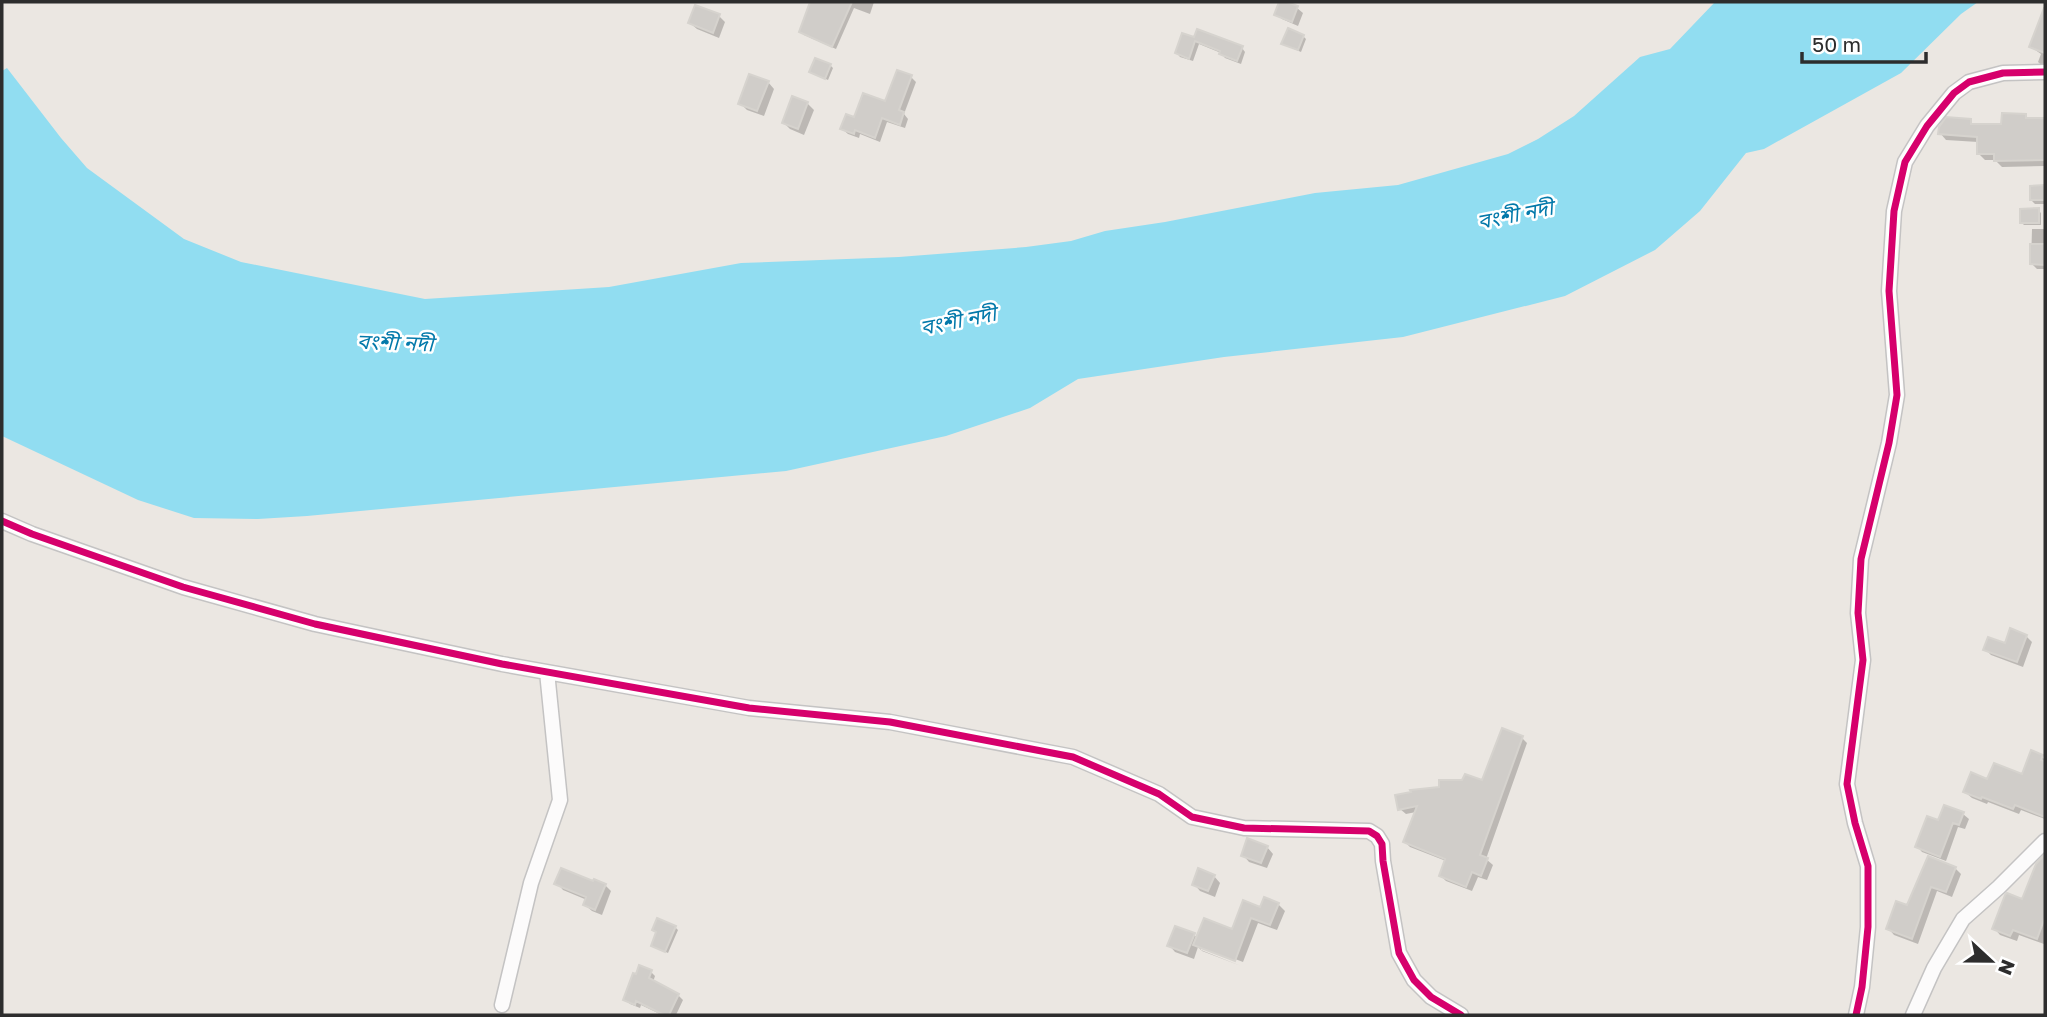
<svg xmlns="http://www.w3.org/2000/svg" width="2047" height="1017" viewBox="0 0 2047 1017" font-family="'Golos Text','Noto Sans Bengali',sans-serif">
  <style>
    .water { fill: #91ddf1 }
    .shadow { fill: #0003 }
    .building { fill: #d0cdc9; stroke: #d6d3ce; stroke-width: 2 }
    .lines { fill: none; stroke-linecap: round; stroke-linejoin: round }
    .street-casing { stroke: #c4c3c3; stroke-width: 17 }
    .street { stroke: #fcfbfb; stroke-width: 14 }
    .cycleway-casing { stroke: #fff; stroke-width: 11 }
    .cycleway { stroke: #d6006c; stroke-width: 7 }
    .labels { text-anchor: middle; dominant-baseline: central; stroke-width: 5; stroke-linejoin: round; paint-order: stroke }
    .water-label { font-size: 21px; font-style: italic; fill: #0379aa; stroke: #fff }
  </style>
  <rect width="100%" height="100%" fill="#ebe7e2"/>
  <!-- water -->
  <path class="water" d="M1715 2H1978L1961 14 1901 73 1764 149 1746 153 1700 211 1655 250 1565 296 1403 337 1224 357 1078 379 1030 408 946 436 786 471 307 516 258 519 194 518 138 500 2 436V71L7 68 61 138 87 168 184 239 241 262 425 299 609 287 741 263 899 257 1026 247 1071 241 1105 231 1165 222 1315 193 1398 185 1508 154 1538 139 1574 116 1640 57 1670 49Z"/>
  <!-- shadow -->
  <path class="shadow" d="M808 2H874L870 14 854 8 836 49 804 35 801 32 811 3Z
    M1281 2 1297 8 1303 13 1298 26 1282 19 1276 14Z
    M2045 13V68L2038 62 2041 54 2031 47Z
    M719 16 725 22 719 38 697 29 690 23Z
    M1303 36 1306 39 1301 52 1283 44Z
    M1195 39 1242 48 1245 52 1241 64 1225 58 1221 53 1199 44 1193 61 1180 57 1177 53Z
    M830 65 833 68 828 80 811 72Z
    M911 77 916 82 904 114 908 119 905 128 887 122 880 142 860 134 859 138 848 134 842 129 855 119 886 104Z
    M768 82 774 89 764 116 747 110 740 103Z
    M807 103 814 110 804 135 790 129 784 123Z
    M2025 116 2029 119H2045V166L2002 167 1995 160H1985L1979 154 1978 142 1946 140 1940 133 1970 121 1975 126H2002Z
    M2032 187H2045V204H2035L2032 201Z
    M2038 210 2041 213V225H2024L2021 222Z
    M2032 229H2045V269H2037L2031 263Z
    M2011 631 2026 636 2032 642 2023 667 1991 655 1985 649 2006 646Z
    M1522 738 1527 743 1486 859 1493 865 1487 880 1478 877 1472 891 1446 881 1441 876 1446 861 1410 847 1405 842 1416 812 1406 814 1400 809 1483 782Z
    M2042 757 2045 760V819L2021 810 2019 814 1988 802 1987 804 1972 798 1965 792 1988 781 2023 776Z
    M1945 807 1963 814 1969 819 1965 829 1958 827 1946 861 1922 852 1917 846 1939 823Z
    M1267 847 1273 854 1267 868 1249 862 1243 855Z
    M2045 857V940L2044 944 2019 935 2017 941 2000 935 1994 928 2023 901 2037 865Z
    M1929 858 1955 868 1961 874 1952 897 1937 891 1918 944 1894 935 1888 928 1908 907Z
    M1214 876 1220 883 1215 897 1200 891 1194 884Z
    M557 883 605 885 611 891 602 915 592 911 585 905 587 900 563 890Z
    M1278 904 1285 911 1277 930 1258 923 1243 962 1201 946V950L1241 966 1202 951 1198 947 1194 959 1175 952 1169 945 1194 935 1198 938 1233 931 1261 909Z
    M675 927 678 930 668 953 653 946 658 934Z
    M651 972 655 976 653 982 678 995 683 1000 676 1015H662L641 1005 640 1008 630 1004 625 999Z"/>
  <!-- building -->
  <path class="building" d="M810 2H852L832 47 799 32Z
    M1279 2H1287L1298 6 1292 22 1274 15Z
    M695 5 720 14 713 33 688 23Z
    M2044 8H2045V53L2029 47Z
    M1288 28 1304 35 1298 50 1281 44Z
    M1197 29 1243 46 1237 61 1219 54 1220 51 1195 41 1189 59 1175 53 1182 33 1194 37Z
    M815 58 831 64 825 79 809 72Z
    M897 70 912 75 899 110 904 112 900 125 882 118 875 138 855 130 854 134 840 129 846 114 854 117 863 93 885 101Z
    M749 74 769 81 757 111 738 104Z
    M792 96 808 102 798 129 782 123Z
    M2002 113 2026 114V118H2045V160L1994 161V154H1977V137L1938 134 1939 127 1946 117 1971 119V124H2001Z
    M2044 185V200H2030V186Z
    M2039 208V223H2020V209Z
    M2030 244H2045V265L2030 264Z
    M2010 628 2027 635 2017 662 1983 650 1988 637 2005 643Z
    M1502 728 1523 736 1480 855 1488 858 1481 876 1472 872 1466 887 1439 876 1445 859 1403 842 1417 806 1398 810 1395 795 1411 792 1410 790 1439 787V780H1462L1465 774 1482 780Z
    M2031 750 2043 755 2041 760 2045 761V817L2015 805 2013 809 1982 797 1981 799 1963 792 1971 772 1987 779 1994 763 2022 774Z
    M1944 805 1964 812 1959 825 1953 823 1940 857 1915 847 1927 816 1938 820Z
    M1247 838 1268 846 1261 863 1241 856Z
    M2045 854V917L2037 939 2013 930 2010 936 1992 929 2005 895 2007 893 2022 899 2036 864Z
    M1928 856 1956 867 1946 892 1931 887 1912 939 1886 929 1896 901 1907 905Z
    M561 868 593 881 594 879 606 884 595 910 583 905 586 897 554 884Z
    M1198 868 1215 875 1208 891 1192 885Z
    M1264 897 1279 903 1270 925 1251 918 1235 961 1193 945 1204 918 1232 929 1243 900 1260 907Z
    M657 918 676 926 665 952 651 946 656 932 652 930Z
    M1175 926 1195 933 1187 953 1167 946Z
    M639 965 652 970 649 978 679 994 669 1015H664L636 1001 635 1005 623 1000 633 973 636 974Z"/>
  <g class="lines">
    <!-- street casing -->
    <g class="street-casing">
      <path id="street" d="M2 521 32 534 183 587 315 624 502 664 749 708 890 722 1073 757 1159 794 1192 817 1244 828 1369 831 1377 836 1382 844 1383 861 1399 953 1414 980 1431 997 1461 1015
        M502 1005 531 883 560 800 547 672
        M1856 1015 1862 987 1868 927V866L1855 823 1847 784 1863 660 1858 613 1861 559 1889 443 1897 395 1889 291 1894 211 1905 162 1927 126 1954 93 1969 82 2003 73 2045 72
        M1913 1015 1934 968 1963 919 1999 887 2045 841"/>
    </g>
    <!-- street -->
    <use href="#street" class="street"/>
    <!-- cycleway casing -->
    <g class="cycleway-casing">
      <path id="cycleway" d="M2 521 32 534 183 587 315 624 502 664 749 708 890 722 1073 757 1159 794 1192 817 1244 828 1369 831 1377 836 1382 844 1383 861 1399 953 1414 980 1431 997 1461 1015
        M1856 1015 1862 987 1868 927V866L1855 823 1847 784 1863 660 1858 613 1861 559 1889 443 1897 395 1889 291 1894 211 1905 162 1927 126 1954 93 1969 82 2003 73 2045 72"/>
    </g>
    <!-- cycleway -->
    <use href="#cycleway" class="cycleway"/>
  </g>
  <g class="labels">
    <!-- water labels -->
    <g class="water-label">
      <text transform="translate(1515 214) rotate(-11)">বংশী নদী</text>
      <text transform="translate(958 320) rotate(-11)">বংশী নদী</text>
      <text transform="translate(395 342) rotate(2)">বংশী নদী</text>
    </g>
  </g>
  <!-- border -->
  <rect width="2047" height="1017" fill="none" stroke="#2d2d2d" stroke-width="7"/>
  <!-- north arrow -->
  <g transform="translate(1991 961) rotate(112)" stroke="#ffffff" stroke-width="5" paint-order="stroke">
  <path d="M0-5L12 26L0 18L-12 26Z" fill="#2d2d2d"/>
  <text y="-10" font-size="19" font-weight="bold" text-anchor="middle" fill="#2d2d2d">N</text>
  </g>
  <!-- scale -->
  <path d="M1802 52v10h124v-10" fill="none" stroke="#2d2d2d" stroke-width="3.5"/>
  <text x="1812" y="52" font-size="21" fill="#2d2d2d" stroke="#ffffff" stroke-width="5" paint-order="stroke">50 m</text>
</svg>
